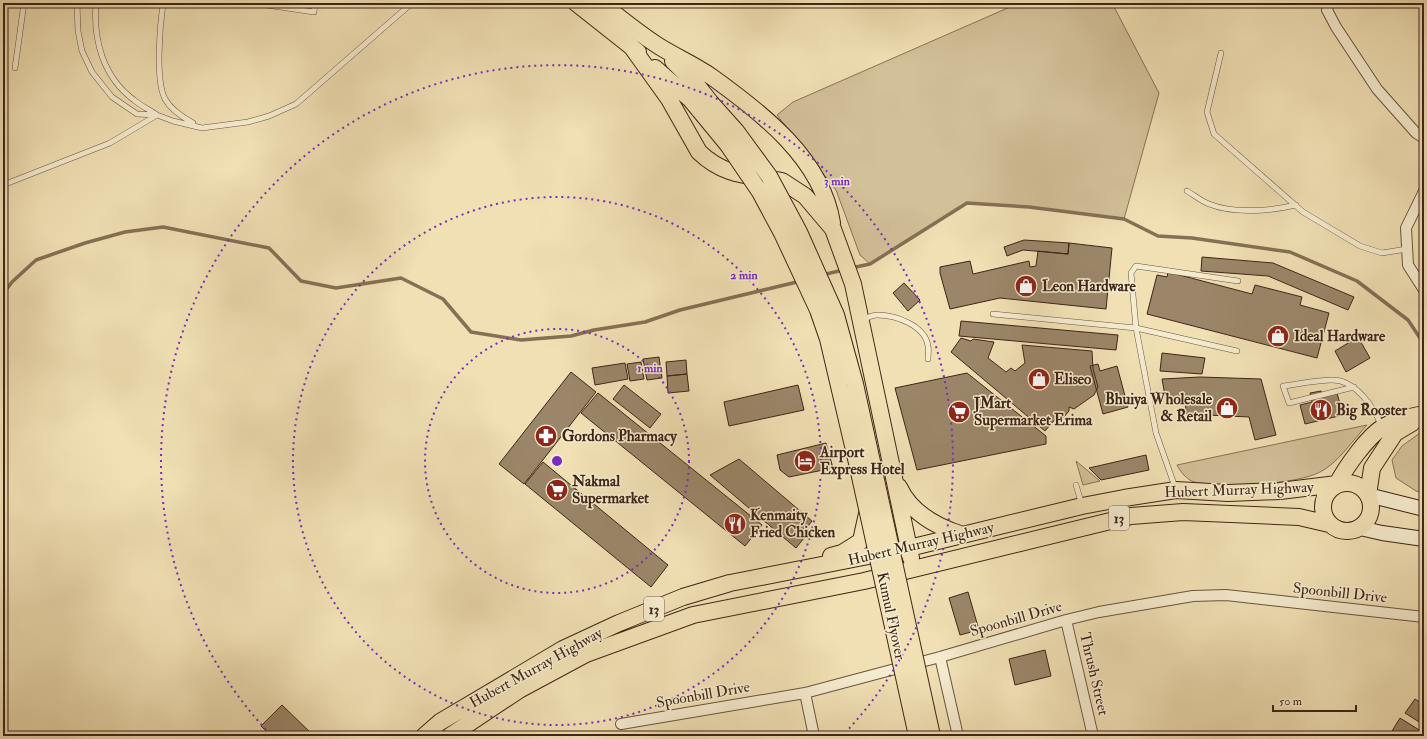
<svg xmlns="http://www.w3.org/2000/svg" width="1427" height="739" viewBox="0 0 1427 739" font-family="'IM FELL Double Pica',serif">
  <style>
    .green { fill: #d2c099; stroke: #887258 }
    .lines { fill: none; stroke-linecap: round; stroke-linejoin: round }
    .stream { stroke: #856f55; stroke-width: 3.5 }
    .building { fill: #9b8669; stroke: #3f2517 }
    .service-casing { stroke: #6b543e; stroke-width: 6 }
    .minor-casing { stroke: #6b543e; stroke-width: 12 }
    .secondary-casing { stroke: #3f2517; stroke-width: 16 }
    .trunk-casing { stroke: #3f2517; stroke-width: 18 }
    .service { stroke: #f5ebce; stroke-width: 5 }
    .minor { stroke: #f5ebce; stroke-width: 10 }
    .secondary { stroke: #f5ebce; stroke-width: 14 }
    .trunk { stroke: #f0e0b4; stroke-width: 16 }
    .trunk-bridge-casing { stroke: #3f2517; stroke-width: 18; stroke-linecap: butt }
    .trunk-bridge { stroke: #f0e0b4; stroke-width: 16 }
    .ring { fill: none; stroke: #7b2cbf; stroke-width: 2; stroke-dasharray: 2 4 }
    .labels { text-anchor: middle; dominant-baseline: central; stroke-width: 3; stroke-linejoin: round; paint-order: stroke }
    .shield { fill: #f5ebce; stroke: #76604e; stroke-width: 1 }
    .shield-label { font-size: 14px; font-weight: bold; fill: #3f2517 }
    .poi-label { font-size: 15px; font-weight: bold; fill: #3f2517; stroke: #f5ebce; text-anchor: start }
    .street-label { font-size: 15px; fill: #3f2517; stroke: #f5ebce }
    .centre { fill: #7b2cbf; stroke: #f5ebce; stroke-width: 2 }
    .ring-label { font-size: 12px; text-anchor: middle; font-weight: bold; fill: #7b2cbf; stroke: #f5ebce; stroke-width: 3; stroke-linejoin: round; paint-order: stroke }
  </style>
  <rect width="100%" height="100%" fill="#f0e0b4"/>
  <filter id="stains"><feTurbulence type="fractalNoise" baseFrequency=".005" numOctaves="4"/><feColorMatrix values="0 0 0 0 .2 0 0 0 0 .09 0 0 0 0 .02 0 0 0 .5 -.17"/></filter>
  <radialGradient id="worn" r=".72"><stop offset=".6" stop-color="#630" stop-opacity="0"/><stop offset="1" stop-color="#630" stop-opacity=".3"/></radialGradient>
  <!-- green -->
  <path class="green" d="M1019 3H1112L1159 93 1124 219 1029 207 967 203 870 264 860 255 836 190 777 115 793 102Z
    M1367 425C1354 439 1337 464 1320 472 1296 485 1221 488 1194 482 1187 480 1180 471 1177 465Z
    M1424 430V493L1416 491 1396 478 1392 460 1402 446Z
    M1076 461 1100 481 1083 485Z"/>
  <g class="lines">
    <!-- stream -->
    <path class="stream" d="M851 268 870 264 967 203 1029 207 1124 219 1158 236 1192 238 1290 252 1357 281 1408 320 1424 344
      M822 275 843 270
      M3 294 12 282 36 260 85 243 125 232 163 227 269 248 301 281 336 288 401 278 443 299 471 332 521 340 571 336 594 330 645 322 680 310 801 281"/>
  </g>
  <!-- building -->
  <path class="building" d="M1024 240 1069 243 1068 254 1023 250 1007 256 1004 247Z
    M1069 243 1112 248 1106 309 1000 298 950 309 940 273V267L970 261 973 274 1029 261 1030 267 1036 266 1038 251 1068 254Z
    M1202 257 1273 263 1354 297 1348 310 1268 276 1201 271Z
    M1168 272 1252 294 1255 285 1302 297 1300 305 1329 313 1317 358 1147 314 1157 275 1167 277Z
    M904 283 920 300 908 311 893 293Z
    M961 321 1118 335 1116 350 959 336Z
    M1358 337 1370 358 1346 372 1335 351Z
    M961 338 971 341 973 339 994 342 988 358 1006 372 1011 368 1015 371 1025 363 1022 345 1092 351 1093 369 1098 387 1094 395 1074 409 1069 407V411L1063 418 1058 416 1045 431 951 352Z
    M1162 353 1205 358 1202 374 1160 371Z
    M659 357 662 378 647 380 643 359Z
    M686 360 687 374 667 376 666 362Z
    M641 362 644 379 630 381 627 364Z
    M625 363 628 379 595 385 592 368Z
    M1098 364 1100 371 1117 366 1128 407 1103 414 1090 366Z
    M571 372 596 392 524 484 499 464Z
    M967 373 1046 436V444L917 470 895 388Z
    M687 374 689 391 668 393 667 376Z
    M1200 377 1261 379 1276 435 1255 440 1249 417 1186 414 1185 396 1166 401 1162 379Z
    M624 385 661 414 650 428 613 399Z
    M798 385 804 410 729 426 724 402Z
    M1321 391 1323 397 1337 393 1343 415 1305 424 1300 405 1312 402 1310 393Z
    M598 393 762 525 745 546 581 413Z
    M826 443 833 468 789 477 780 470 777 455Z
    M1146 455 1149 470 1101 480 1089 468Z
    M739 459 812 521 801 535 804 538 796 548 710 475Z
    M543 462 668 565 651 587 525 484Z
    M968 592 979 630 960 635 949 598Z
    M1045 650 1051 676 1015 685 1009 659Z
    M1415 699 1424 705V725L1405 713Z
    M282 705 313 735 312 736H271L261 726Z
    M1400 718 1424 733V736H1399L1392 731Z"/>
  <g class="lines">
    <!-- service casing -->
    <g class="service-casing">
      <path id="service" d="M77 3 78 31 82 51 92 72 112 97 137 114 157 115 173 121 202 128 248 122 269 116 296 104 412 3
        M163 3C160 25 155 80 165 99 171 110 182 117 193 123
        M253 3 314 12 315 3
        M1221 53 1207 112 1214 134 1303 212 1360 246 1382 253 1407 249
        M15 68 24 3
        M3 185 110 143 157 115C150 110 141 106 134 100 103 77 93 40 96 3
        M1187 191C1194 195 1201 201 1209 204 1234 214 1270 211 1296 205
        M993 314 1136 328 1237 351
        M862 320C867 318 872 315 877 315 895 315 925 325 928 346 929 350 928 355 928 359
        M1354 387 1289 403 1283 386C1299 384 1317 380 1333 380 1355 380 1374 407 1381 425
        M1076 485 1082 505
        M1175 487 1156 433 1136 328 1131 273 1136 266 1238 281"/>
    </g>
    <!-- minor casing -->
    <g class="minor-casing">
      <path id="minor" d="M1329 3 1327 10 1336 27 1377 89 1416 133 1424 138
        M1424 191 1406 228 1408 265 1424 290
        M1066 620 1093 736
        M940 657 958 736
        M805 693 814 736
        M621 724 805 693 940 657 1066 620 1099 612 1193 596 1226 595 1424 617"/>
    </g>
    <!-- secondary casing -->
    <g class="secondary-casing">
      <path id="secondary" d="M1368 495 1424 509
        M1360 528 1382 533 1424 539"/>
    </g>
    <!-- trunk casing -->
    <g class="trunk-casing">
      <path id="trunk" d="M576 3 638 52
        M601 3C619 17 637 32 657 45 674 56 695 65 712 77 762 113 822 159 832 223
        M631 46 669 99 699 152C725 177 749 175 782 181L805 196 833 229 853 284 911 558
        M673 61 696 84 711 103
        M655 68 690 99 700 111
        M1323 507a24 24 0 1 1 48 0a24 24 0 1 1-48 0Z
        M899 487C911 513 937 527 963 535
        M1368 495 1372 468 1395 433 1412 423
        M831 556 842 553 861 541 868 509
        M424 736 440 722 563 649 619 623 683 597 730 583 909 548 1082 506 1124 498 1176 490 1228 493 1280 491 1337 484C1346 467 1367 437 1383 427 1396 419 1410 417 1424 414
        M450 736 519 690 586 654 693 615 864 581 1131 516 1183 512 1299 517 1329 524"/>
    </g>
    <!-- service -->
    <use href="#service" class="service"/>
    <!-- minor -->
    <use href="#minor" class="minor"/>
    <!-- secondary -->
    <use href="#secondary" class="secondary"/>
    <!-- trunk -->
    <use href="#trunk" class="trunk"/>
    <!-- trunk-bridge casing -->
    <g class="trunk-bridge-casing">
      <path id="trunk-bridge" d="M711 103 736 131 769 176 799 232 836 315 855 384 932 736
        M700 111 728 145 760 192 782 233 818 310 828 339 857 463 917 736"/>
    </g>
    <!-- trunk-bridge -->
    <use href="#trunk-bridge" class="trunk-bridge"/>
  </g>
  <!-- distance rings -->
  <g class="ring">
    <circle cx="557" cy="461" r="132"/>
    <circle cx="557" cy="461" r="264"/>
    <path d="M270 734A396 396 0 1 1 844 734"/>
  </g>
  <!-- icons -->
  <defs>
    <g id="shop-disc" transform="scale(1.15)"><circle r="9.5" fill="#8f2418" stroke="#f5ebce"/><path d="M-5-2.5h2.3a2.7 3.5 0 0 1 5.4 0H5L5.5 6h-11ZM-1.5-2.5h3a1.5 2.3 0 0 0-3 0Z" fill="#fff"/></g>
    <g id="restaurant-disc" transform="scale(1.15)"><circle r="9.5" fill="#8f2418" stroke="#f5ebce"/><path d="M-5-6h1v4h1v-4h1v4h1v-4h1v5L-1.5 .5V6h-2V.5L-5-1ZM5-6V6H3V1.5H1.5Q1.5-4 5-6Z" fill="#fff"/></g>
    <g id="supermarket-disc" transform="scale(1.15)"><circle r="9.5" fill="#8f2418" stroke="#f5ebce"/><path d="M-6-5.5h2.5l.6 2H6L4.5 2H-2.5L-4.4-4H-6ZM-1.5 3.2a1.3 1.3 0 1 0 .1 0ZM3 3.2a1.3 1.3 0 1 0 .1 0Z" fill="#fff"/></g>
    <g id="pharmacy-disc" transform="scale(1.15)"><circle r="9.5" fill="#8f2418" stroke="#f5ebce"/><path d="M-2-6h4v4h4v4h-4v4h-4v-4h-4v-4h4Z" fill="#fff"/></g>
    <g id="hotel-disc" transform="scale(1.15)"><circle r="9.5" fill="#8f2418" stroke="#f5ebce"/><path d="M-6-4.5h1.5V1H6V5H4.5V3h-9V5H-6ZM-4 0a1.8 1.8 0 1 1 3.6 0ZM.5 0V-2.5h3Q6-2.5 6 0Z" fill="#fff"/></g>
  </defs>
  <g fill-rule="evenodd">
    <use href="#shop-disc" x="1026" y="286"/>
    <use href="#shop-disc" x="1278" y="336"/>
    <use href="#shop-disc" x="1039" y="379"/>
    <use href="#shop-disc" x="1227" y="408"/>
    <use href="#restaurant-disc" x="1321" y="410"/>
    <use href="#supermarket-disc" x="959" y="412"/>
    <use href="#pharmacy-disc" x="546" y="436"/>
    <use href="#hotel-disc" x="805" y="461"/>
    <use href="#supermarket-disc" x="557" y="490"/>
    <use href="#restaurant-disc" x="735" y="524"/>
  </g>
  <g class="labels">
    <!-- shield labels -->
    <g class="shield">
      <rect x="1109" y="506" width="20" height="24" rx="3"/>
      <rect x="644" y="597" width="20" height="24" rx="3"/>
    </g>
    <g class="shield-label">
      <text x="1119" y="518">13</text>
      <text x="654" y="609">13</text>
    </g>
    <!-- poi labels -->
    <g class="poi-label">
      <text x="1042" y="286">Leon Hardware</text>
      <text x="1294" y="336">Ideal Hardware</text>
      <text x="1054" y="379">Eliseo</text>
      <text x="1212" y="399" text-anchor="end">Bhuiya Wholesale<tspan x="1212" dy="17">&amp; Retail</tspan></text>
      <text x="974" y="403">JMart<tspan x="974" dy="17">Supermarket Erima</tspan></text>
      <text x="1336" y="410">Big Rooster</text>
      <text x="562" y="436">Gordons Pharmacy</text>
      <text x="820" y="452">Airport<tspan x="820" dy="17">Express Hotel</tspan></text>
      <text x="572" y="481">Nakmal<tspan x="572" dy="17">Supermarket</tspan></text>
      <text x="750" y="515">Kenmaity<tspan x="750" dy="17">Fried Chicken</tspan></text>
    </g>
    <!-- street labels -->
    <g class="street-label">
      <text transform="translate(1239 490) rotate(-2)">Hubert Murray Highway</text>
      <text transform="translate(921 544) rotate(-13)">Hubert Murray Highway</text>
      <text transform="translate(1340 593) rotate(6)">Spoonbill Drive</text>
      <text transform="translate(891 616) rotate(78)">Kumul Flyover</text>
      <text transform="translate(1016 619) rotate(-16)">Spoonbill Drive</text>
      <text transform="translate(536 668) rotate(-29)">Hubert Murray Highway</text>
      <text transform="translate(1094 674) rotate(77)">Thrush Street</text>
      <text transform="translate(703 695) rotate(-10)">Spoonbill Drive</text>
    </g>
  </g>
  <circle cx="557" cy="461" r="6" class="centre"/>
  <g class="ring-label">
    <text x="837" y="185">3 min</text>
    <text x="744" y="279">2 min</text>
    <text x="650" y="372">1 min</text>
  </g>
  <!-- margin -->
  <rect width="1427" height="739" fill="none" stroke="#f0e0b4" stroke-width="16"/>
  <rect x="4" y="4" width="1419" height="731" fill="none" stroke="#3f2517" stroke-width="2"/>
  <rect x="8" y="8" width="1411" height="723" fill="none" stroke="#3f2517"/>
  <!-- scale -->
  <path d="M1273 705v6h83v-6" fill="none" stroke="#3f2517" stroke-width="2"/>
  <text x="1279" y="705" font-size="12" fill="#3f2517" stroke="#f5ebce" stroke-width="3" paint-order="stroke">50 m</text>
  <rect width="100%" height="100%" filter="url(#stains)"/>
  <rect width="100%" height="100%" fill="url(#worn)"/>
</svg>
